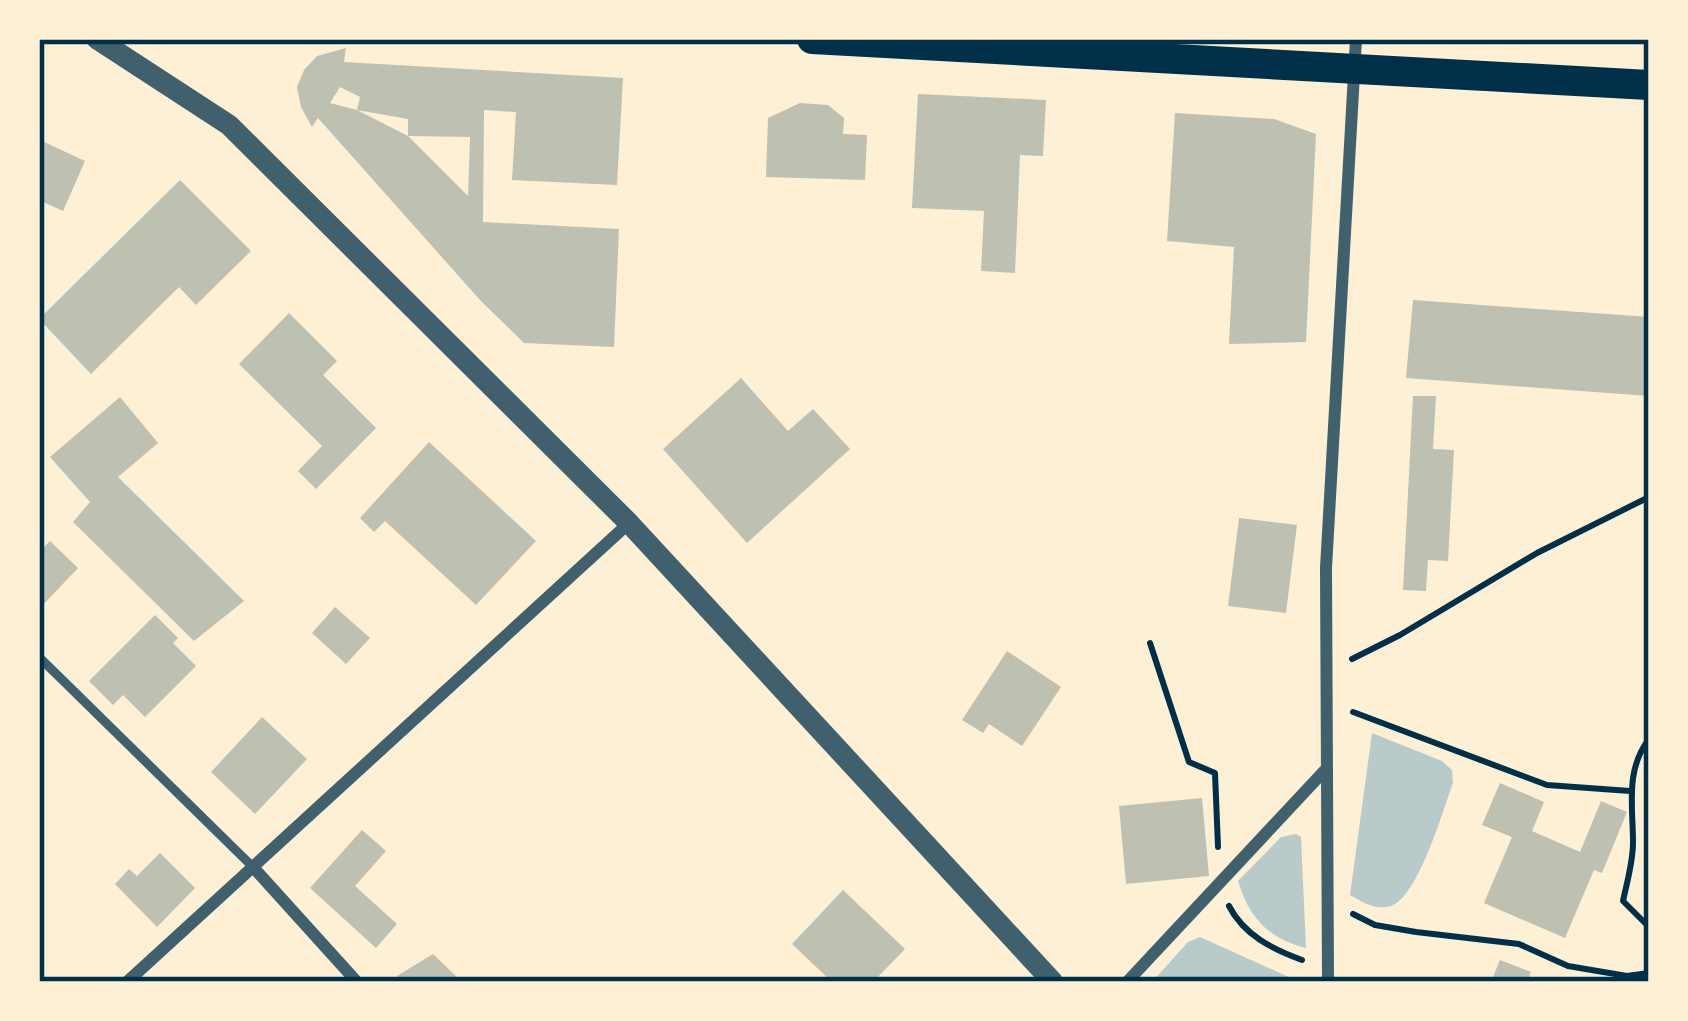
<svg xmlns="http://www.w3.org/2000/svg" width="1688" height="1021" viewBox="0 0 1688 1021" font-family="'Exo 2',sans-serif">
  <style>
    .green { fill: #b9caca }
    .building { fill: #bec0b2; fill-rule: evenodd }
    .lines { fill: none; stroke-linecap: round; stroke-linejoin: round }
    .path { stroke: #003049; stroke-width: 6 }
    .service { stroke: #3f606c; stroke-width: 9 }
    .minor { stroke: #3f606c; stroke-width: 12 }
    .tertiary { stroke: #3f606c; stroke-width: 21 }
    .primary { stroke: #003049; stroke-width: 30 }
    .neatline { fill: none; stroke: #003049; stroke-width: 4.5 }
  </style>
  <rect width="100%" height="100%" fill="#fdf0d5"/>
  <!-- green -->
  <path class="green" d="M1372 733 1442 761 1452 770 1453 783C1443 810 1416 905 1387 907 1373 909 1362 902 1350 895Z
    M1296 834 1301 837 1306 948C1267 938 1249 917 1238 881L1281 837Z
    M1200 937 1293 979 1297 982H1152L1188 942Z"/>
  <!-- building -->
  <path class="building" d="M346 48 344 62 623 78 617 185 512 180 516 112 484 110 483 222 619 229 614 347 524 343 480 300 318 118 312 127 301 107 297 87 304 70 317 56ZM340 87 360 97 357 110 330 103ZM357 110 408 119V136L470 137 468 196 408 136Z
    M918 94 1046 100 1043 156 1020 155 1015 273 981 271 984 211 912 208Z
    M800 103 828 105 844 118 843 134 867 135 865 180 766 177 768 118Z
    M1175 113 1274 119 1316 134 1306 342 1229 344 1234 247 1167 241Z
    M42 141 85 161 63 211 39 200Z
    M180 180 251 251 196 305 179 287 91 374 39 319Z
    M1413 300 1649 317V396L1406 378Z
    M289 313 337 361 323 375 376 428 316 489 298 471 322 446 239 364Z
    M741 378 788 431 813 409 850 449 747 543 663 449Z
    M1413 396H1436L1433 449 1454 450 1448 561 1428 560 1426 591 1403 590Z
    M120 397 158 443 118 477 244 601 194 641 73 522 90 502 50 457Z
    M429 442 536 541 476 605 385 521 374 532 360 518Z
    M1239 518 1297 525 1286 613 1228 606Z
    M50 541 78 568 39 609V552Z
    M335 607 370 638 346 664 312 633Z
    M155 615 178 638 173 643 196 666 145 717 123 695 113 705 89 681Z
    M1007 651 1061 687 1022 746 989 724 983 733 962 720Z
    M262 717 307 759 255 814 211 772Z
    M1500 783 1544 802 1532 831 1580 852 1601 801 1627 812 1602 873 1594 870 1565 938 1484 903 1512 837 1482 825Z
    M1202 798 1209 876 1126 884 1119 806Z
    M362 830 386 851 355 886 397 924 376 948 310 888Z
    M160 853 195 888 157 927 115 884 129 869 137 876Z
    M843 890 905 949 873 982H832L792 944Z
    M433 954 462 982H403L397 976Z
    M1500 960 1531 972 1527 982H1491Z"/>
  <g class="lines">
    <!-- path -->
    <path class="path" d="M1150 643 1189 762 1215 773 1218 847
      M1352 659 1400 635 1537 553 1649 497
      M1353 712 1547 785 1630 791
      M1649 739C1625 770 1633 806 1633 843 1633 862 1627 882 1623 901L1649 927
      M1229 906C1244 935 1272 949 1302 960
      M1353 914 1375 925 1416 932 1519 944 1568 966 1627 976 1649 973"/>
    <!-- service -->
    <path class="service" d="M39 657 253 867"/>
    <!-- minor -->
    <path class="minor" d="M253 867 357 982
      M127 982 629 523
      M1127 982 1327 768
      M1328 982 1326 568 1356 39"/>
    <!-- tertiary -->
    <path class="tertiary" d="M97 39 229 125 629 523 1053 982"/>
    <!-- primary -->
    <path class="primary" d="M812 39 1649 85"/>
  </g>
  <!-- border -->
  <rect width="1688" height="1021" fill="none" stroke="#fdf0d5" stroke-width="84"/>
  <rect x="42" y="42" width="1604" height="937" class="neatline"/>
</svg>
